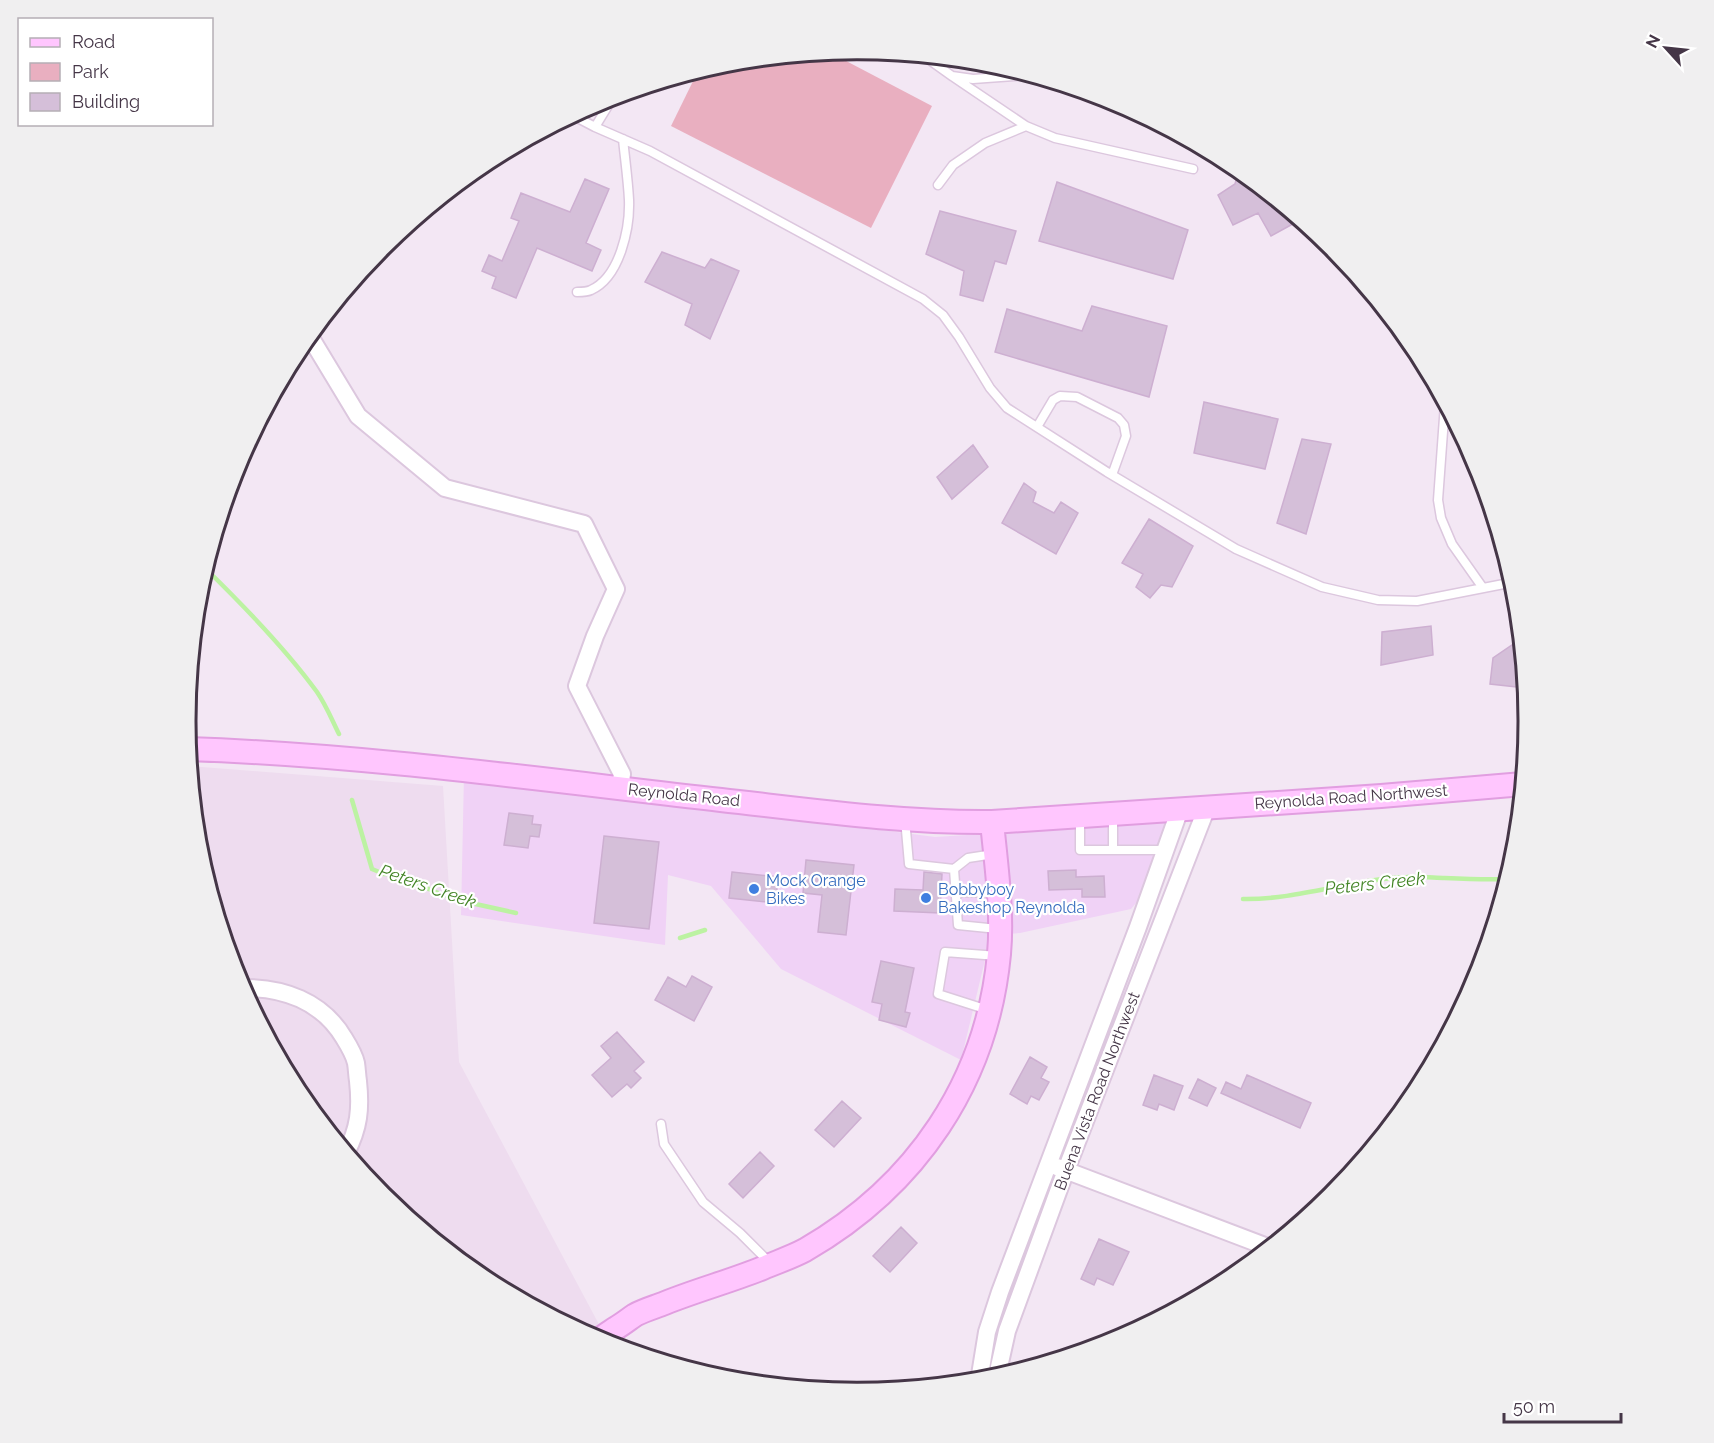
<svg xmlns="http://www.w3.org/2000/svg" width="1714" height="1443" viewBox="0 0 1714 1443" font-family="Raleway,sans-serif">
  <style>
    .residential { fill: #eedcef }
    .commercial { fill: #f0d2f6 }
    .green { fill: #e9afc0 }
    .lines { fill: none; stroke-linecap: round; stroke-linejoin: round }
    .stream { stroke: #bcf2a2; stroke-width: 4.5 }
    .building { fill: #d5bfd9; stroke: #cdafd1; stroke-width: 1.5 }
    .lane-casing { stroke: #dcc7de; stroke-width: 11 }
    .street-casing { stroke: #dcc7de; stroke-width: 20 }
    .secondary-casing { stroke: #e19ee0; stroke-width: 26 }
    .lane { stroke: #fff; stroke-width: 8 }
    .street { stroke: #fff; stroke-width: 16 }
    .secondary { stroke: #ffc6fe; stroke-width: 22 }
    .shop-dot { fill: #3f7fe0; stroke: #fff; stroke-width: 2 }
    .labels { text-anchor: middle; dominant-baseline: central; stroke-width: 4.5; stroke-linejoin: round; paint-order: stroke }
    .street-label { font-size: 16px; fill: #453647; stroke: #fff }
    .shop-label { font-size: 16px; fill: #366cbe; stroke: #fff; text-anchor: start }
    .water-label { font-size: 18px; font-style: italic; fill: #428425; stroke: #fff }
    .rim { fill: none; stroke: #453647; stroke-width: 3 }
  </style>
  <rect width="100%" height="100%" fill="#f3e7f4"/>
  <!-- residential -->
  <path class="residential" d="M189 766 443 786 459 1062 610 1345 600 1342 483 1280 382 1196 298 1095 236 978 198 852Z"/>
  <!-- commercial -->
  <path class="commercial" d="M464 775 935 837 1177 822 1171 861 1131 909 1020 933 991 935 961 1060 781 969 711 886 668 875 665 945 461 915Z"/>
  <!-- green -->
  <path class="green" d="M829 52 932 106 871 228 671 126 698 71 726 62Z"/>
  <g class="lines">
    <!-- stream -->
    <path class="stream" d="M205 568C244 606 285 648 317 692 326 705 332 720 339 734
      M352 800 372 869 384 874H390L410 884H417L443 895 461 898 471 903 516 913
      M1243 899C1298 900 1351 879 1407 877 1419 876 1431 878 1443 878 1465 879 1486 880 1508 879
      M680 938 705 930"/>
  </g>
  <!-- building -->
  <path class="building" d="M1239 169 1300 220 1271 236 1258 213 1233 225 1218 195 1235 184Z
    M585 179 609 189 586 243 601 250 592 271 537 248 516 298 492 288 496 277 482 271 489 255 502 261 519 221 511 218 521 193 570 212Z
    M1057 182 1188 230 1173 279 1039 241Z
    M940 211 1016 231 1006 264 995 261 983 301 960 295 964 271 926 254Z
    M662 252 705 268 711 259 739 271 710 339 685 325 692 304 645 282Z
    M1092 306 1167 326 1149 397 995 352 1007 309 1082 331Z
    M1204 402 1278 419 1265 469 1194 453Z
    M1302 439 1331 444 1306 534 1277 523Z
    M973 445 988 467 952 499 937 477Z
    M1024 483 1036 492 1033 502 1054 513 1061 502 1078 513 1056 554 1002 523Z
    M1149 519 1193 546 1172 587 1161 585 1150 598 1136 587 1143 574 1122 563Z
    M1431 626 1433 655 1381 665 1382 632Z
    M1521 642 1526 688 1490 684 1493 658 1512 645Z
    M509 813 533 816 532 824 541 825 539 837 530 836 528 848 504 845Z
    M604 836 659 842 649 929 594 923Z
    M806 860 854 865 846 935 818 932 822 895 803 893Z
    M1076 870V877L1104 876 1105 897H1082V889L1049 890 1048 871Z
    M732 872 778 877 776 903 729 898Z
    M924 872 942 874 940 913 894 911 895 889 923 890Z
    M881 961 914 968 905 1012 910 1013 906 1027 879 1020 882 1004 872 1002Z
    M692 976 712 987 694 1021 655 1000 668 977 686 987Z
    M617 1032 644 1062 634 1071 641 1078 631 1088 627 1084 612 1097 592 1075 611 1058 601 1046Z
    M1030 1057 1047 1067 1041 1078 1049 1082 1039 1100 1031 1096 1027 1104 1010 1094Z
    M1154 1075 1183 1086 1174 1110 1159 1104 1157 1110 1143 1105Z
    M1247 1075 1311 1103 1300 1128 1221 1093 1226 1082 1241 1089Z
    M1198 1079 1216 1088 1207 1106 1189 1098Z
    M842 1101 861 1118 834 1147 815 1130Z
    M760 1152 774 1166 743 1198 729 1184Z
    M901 1227 917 1243 890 1272 873 1256Z
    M1099 1239 1129 1252 1113 1285 1097 1278 1094 1285 1081 1279Z"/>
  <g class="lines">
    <!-- lane casing -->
    <g class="lane-casing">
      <path id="lane" d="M924 56 952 76 973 79 1028 75
        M952 76 1026 126 1055 138 1193 169
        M572 115 595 127 650 151 923 299 943 315 959 337 990 388 1007 408 1107 472 1236 549 1322 587 1378 600 1417 601 1514 582
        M595 127 614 96
        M938 185 953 165 985 143 1026 126
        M577 292C581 292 587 292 591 290 620 277 630 228 629 200 628 180 625 159 623 139
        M1445 404 1438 500 1441 518 1452 544 1483 588
        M1037 427 1053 400 1060 396 1077 397 1118 418 1124 425 1126 436 1112 475
        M1080 818V850H1165
        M905 819 909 864 954 869 958 925 998 929
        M1113 850V814
        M954 869 968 858 994 854
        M956 892 997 893
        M988 1010 938 994 945 952 998 956
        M661 1124 664 1144 703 1202 740 1233 769 1262"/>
    </g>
    <!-- street casing -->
    <g class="street-casing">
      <path id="street" d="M309 335 358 416 445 488 584 524 616 589 595 636 577 686 622 774 620 788
        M241 988C283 987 322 1001 344 1038 349 1046 354 1054 356 1063 357 1069 357 1075 358 1081 361 1109 359 1128 346 1153
        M1057 1167 1270 1248
        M999 1377V1367L1007 1331 1066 1170 1207 807
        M979 1381 987 1332 1000 1292 1138 927 1180 809"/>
    </g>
    <!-- secondary casing -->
    <g class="secondary-casing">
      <path id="secondary" d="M188 749C366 755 544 780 721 800 811 810 902 823 992 822L1381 796 1523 784
        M598 1341C603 1336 610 1332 616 1328 623 1324 629 1319 635 1315 644 1310 655 1307 665 1303 697 1290 731 1281 763 1268 777 1262 792 1257 805 1250 916 1186 987 1082 999 954 1003 911 996 865 992 822"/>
    </g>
    <!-- lane -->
    <use href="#lane" class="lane"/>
    <!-- street -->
    <use href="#street" class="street"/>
    <!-- secondary -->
    <use href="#secondary" class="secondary"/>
  </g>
  <!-- markers -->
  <g class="shop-dot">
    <circle cx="754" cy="889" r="6"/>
    <circle cx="926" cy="898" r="6"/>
  </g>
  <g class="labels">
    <!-- street labels -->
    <g class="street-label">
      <text transform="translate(684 795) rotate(6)">Reynolda Road</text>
      <text transform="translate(1351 797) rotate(-4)">Reynolda Road Northwest</text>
      <text transform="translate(1097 1091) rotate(-69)">Buena Vista Road Northwest</text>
    </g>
    <!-- shop labels -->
    <g class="shop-label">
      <text x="766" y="880">Mock Orange<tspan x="766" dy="18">Bikes</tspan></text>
      <text x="938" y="889">Bobbyboy<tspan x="938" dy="18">Bakeshop Reynolda</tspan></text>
    </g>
    <!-- water labels -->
    <g class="water-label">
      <text transform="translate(1375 883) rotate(-6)">Peters Creek</text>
      <text transform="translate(428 886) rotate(19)">Peters Creek</text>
    </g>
  </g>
  <!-- crop -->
  <path d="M0 0H1714V1443H0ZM196 721a661 661 0 1 1 1322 0a661 661 0 1 1-1322 0Z" fill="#f0eff0" fill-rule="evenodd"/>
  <path class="rim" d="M196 721a661 661 0 1 1 1322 0a661 661 0 1 1-1322 0Z"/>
  <!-- legend -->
  <rect x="18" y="18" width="195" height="108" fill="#ffffff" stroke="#b5afb5" stroke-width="1.5"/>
  <rect x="30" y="38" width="30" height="9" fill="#ffc6fe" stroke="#b5afb5" stroke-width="1.5"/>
  <text x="72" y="48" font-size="18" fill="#453647">Road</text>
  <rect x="30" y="63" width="30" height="18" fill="#e9afc0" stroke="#b5afb5" stroke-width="1.5"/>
  <text x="72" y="78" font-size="18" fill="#453647">Park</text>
  <rect x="30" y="93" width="30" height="18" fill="#d5bfd9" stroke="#b5afb5" stroke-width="1.5"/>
  <text x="72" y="108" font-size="18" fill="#453647">Building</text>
  <!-- north arrow -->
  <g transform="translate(1666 48) rotate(297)" stroke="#ffffff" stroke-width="4.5" paint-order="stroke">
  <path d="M0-4.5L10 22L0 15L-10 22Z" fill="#453647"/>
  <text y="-9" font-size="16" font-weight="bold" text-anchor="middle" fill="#453647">N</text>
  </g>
  <!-- scale -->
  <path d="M1504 1413v9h117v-9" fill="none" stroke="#453647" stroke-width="3"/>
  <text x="1513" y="1413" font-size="18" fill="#453647" stroke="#ffffff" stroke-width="4.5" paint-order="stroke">50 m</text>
</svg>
